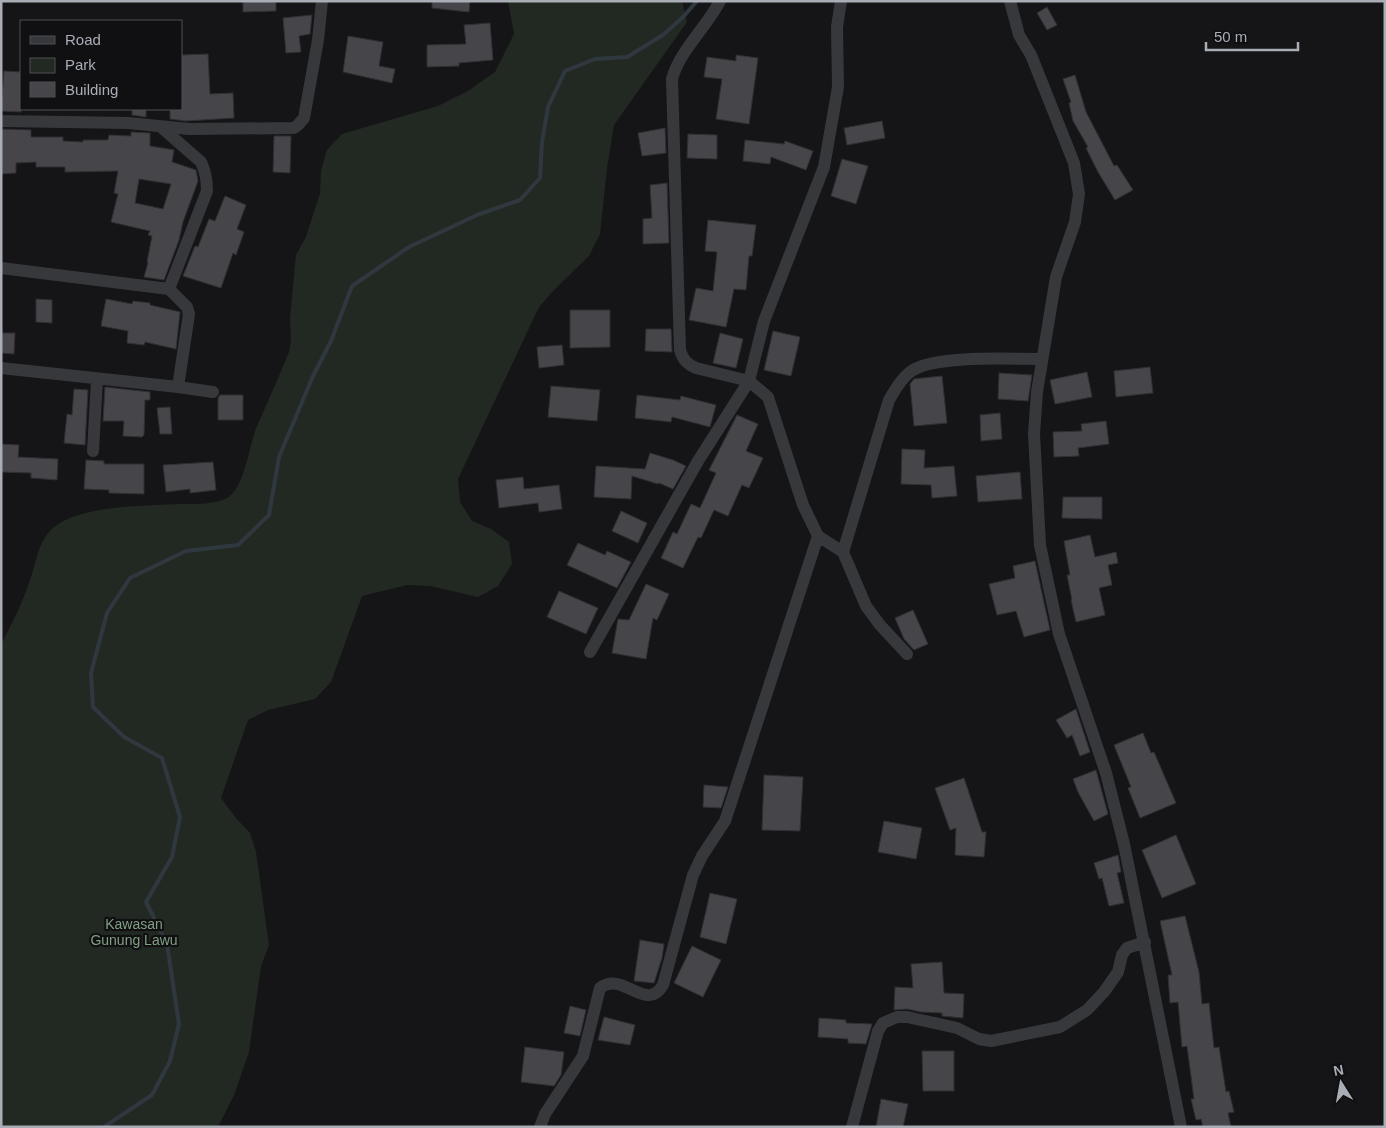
<svg xmlns="http://www.w3.org/2000/svg" width="1386" height="1128" viewBox="0 0 1386 1128" font-family="Arial,sans-serif">
  <style>
    .green { fill: #222923 }
    .lines { fill: none; stroke-linecap: round; stroke-linejoin: round }
    .stream { stroke: #30383f; stroke-width: 4 }
    .building { fill: #45454a; stroke: #303033; fill-rule: evenodd }
    .minor { stroke: #37383c; stroke-width: 12 }
    .labels { text-anchor: middle; dominant-baseline: central; stroke-width: 4.5; stroke-linejoin: round; paint-order: stroke }
    .park-label { font-size: 14px; fill: #819f83; stroke: #101012 }
  </style>
  <rect width="100%" height="100%" fill="#151517"/>
  <!-- green -->
  <path class="green" d="M508 1H682L687 22 614 125 607 168 600 234 589 256 555 289 539 307 458 479 460 502 472 521 491 529 509 542 512 564 498 586 478 597 430 586 407 585 362 596 331 682 315 699 268 710 248 720 221 798 235 817 250 833 256 852 269 945 261 966 249 1052 234 1095 218 1127H1V645C11 625 22 604 29 583 36 565 37 545 50 531 74 505 144 506 178 504 192 504 219 505 230 496 246 482 249 445 257 426 268 401 279 377 289 352L291 341 290 319 296 255 306 237 320 193 321 171 327 150 342 134 438 106 468 91 495 72 514 34Z"/>
  <g class="lines">
    <!-- stream -->
    <path class="stream" d="M104 1127 152 1095 170 1061 179 1024 167 944 146 902 172 857 180 817 162 758 124 737 93 707 91 673 107 613 130 578 186 551 238 545 269 515 279 457 313 376 331 341 352 286 409 247 477 215 520 200 540 178 542 142 548 107 565 71 595 59 627 57 663 35 683 17 697 1"/>
  </g>
  <!-- building -->
  <path class="building" d="M243 1H276V11L243 12Z
    M432 1H470L469 12 432 8Z
    M1047 7 1057 25 1047 30 1037 13Z
    M312 15 310 34 299 36 301 52 286 53 283 18Z
    M490 23 493 60 459 63V66L427 67V45L466 44 464 25Z
    M348 36 383 42 379 66 395 69 392 83 343 72Z
    M208 54 210 94 233 93 234 118 186 121 170 119V109H181V55Z
    M736 55 758 58 749 124 716 119 722 79 704 77 707 57 736 61Z
    M4 71 21 72V112L1 111Z
    M1075 75 1086 112 1101 141 1114 166 1117 165 1133 190 1115 200 1098 172 1086 148 1088 147 1073 121 1069 103 1071 102 1063 79Z
    M132 109H146V117L132 115Z
    M882 121 885 138 847 145 844 128Z
    M665 128 666 153 642 156 638 133Z
    M1 129 31 130V137H63V141L83 142V140H108L109 135 131 136V132L150 133V146L174 150 172 162 196 170 198 181 183 222 179 240 164 280 144 277 148 263 147 262 152 236 148 235 150 231 111 222 118 194 114 193 118 171 65 172V167H36V162L16 163V173L1 174ZM139 179 171 184 163 209 135 203Z
    M688 134 717 135V159L687 158Z
    M274 136H291L290 173 273 172Z
    M745 140 784 144 785 141 813 151 806 170 771 157 770 164 743 161Z
    M842 159 868 166 856 204 831 196Z
    M667 183 669 243 643 244V219L652 218 650 185Z
    M225 196 246 205 237 229 244 232 236 255 233 253 221 288 183 276 195 246 198 247 209 219 215 221Z
    M708 220 756 225 752 256H749L746 290 734 289 726 327 689 320 696 288 713 291 717 252 705 251Z
    M36 299 52 300V323L36 322Z
    M106 299 132 304 133 301 150 303V305L180 312 176 349 145 342 144 345 127 343 128 331 101 326Z
    M570 310H610V347L570 348Z
    M646 329H671L672 352 645 351Z
    M773 331 800 337 791 376 764 370Z
    M1 333H15L14 354 1 353Z
    M720 333 743 339 736 368 713 363Z
    M562 345 564 365 539 368 537 347Z
    M1150 367 1153 393 1116 397 1114 371Z
    M1087 372 1092 397 1055 404 1050 380Z
    M999 373 1032 375 1028 401 998 399Z
    M942 376 947 423 914 426 910 384 914 379Z
    M551 386 600 390 597 421 548 417Z
    M105 387 150 392V400H145L144 435 142 437 123 436 124 421H103Z
    M74 389 88 390 85 445 64 443 67 414 72 415Z
    M220 395H243V420H218V398Z
    M637 395 680 400 681 396 716 405 710 427 672 417 671 422 635 418Z
    M170 407 172 434H160L157 408Z
    M1000 413 1002 439 981 441 980 415Z
    M737 415 758 424 746 451 763 458 749 488 742 485 728 516 714 510 701 538 698 537 683 568 661 558 673 532 677 534 691 504 700 508 716 473 709 470Z
    M1106 421 1109 444 1078 448 1079 456 1054 457 1053 432 1082 431 1081 424Z
    M1 444 19 445 18 457 58 459 57 480 31 478V473L1 472Z
    M902 449 925 450 924 468 954 466 957 496 932 498 931 485 901 484Z
    M650 453 673 460 686 466 673 489 659 483 658 484 632 476 631 499 594 497 596 466 645 469Z
    M86 460 104 461V464H144V494L109 493V490L84 489Z
    M213 462 216 490 190 493V489L166 492 163 465Z
    M1020 472 1022 499 978 502 976 476Z
    M523 477 524 489 559 485 562 509 539 512 538 503 499 508 496 480Z
    M1063 497H1102V519L1062 518Z
    M621 511 647 523 638 543 612 531Z
    M1090 535 1095 557 1116 552 1118 563 1108 565 1112 585 1099 588 1105 615 1076 622 1071 600H1072L1067 575H1070L1064 541Z
    M578 543 605 555 607 551 631 562 617 588 567 565Z
    M1035 561 1050 630 1024 637 1016 611 997 615 989 584 1015 578 1013 566Z
    M646 584 669 594 657 620 653 618 646 659 612 653 618 619 629 620Z
    M559 591 598 608 586 634 547 617Z
    M913 610 928 644 914 650 904 639 895 618Z
    M1076 709 1090 752 1080 756 1072 735 1067 738 1056 720Z
    M1143 733 1151 753 1154 752 1176 803 1140 818 1128 788 1131 787 1114 745Z
    M1096 770 1108 814 1094 821 1078 792 1073 779Z
    M764 775 803 777 800 831 762 830Z
    M964 778 982 832H986L984 857 955 855 956 828 950 830 935 788Z
    M704 785 728 787 721 808 703 807Z
    M884 821 922 828 916 859 878 852Z
    M1176 835 1196 884 1162 898 1142 850Z
    M1118 855 1121 872 1117 873 1124 903 1109 906 1102 878 1099 879 1094 863Z
    M710 893 737 899 726 944 700 937Z
    M1185 916 1199 972 1202 1004 1209 1003 1214 1048 1219 1047 1226 1092 1229 1091 1234 1112 1228 1113 1231 1127H1203L1201 1119 1196 1120 1191 1099H1194L1187 1046 1182 1047 1178 1002 1170 1003 1168 975H1172L1160 921Z
    M640 940 664 944 662 958 654 983 634 981Z
    M692 946 721 960 703 997 674 983Z
    M942 962 944 993 964 994 963 1018 942 1016V1013L921 1012 907 1009 894 1010 895 987 913 988 911 964Z
    M570 1006 586 1010 580 1036 564 1033Z
    M604 1017 635 1025 630 1045 598 1040Z
    M819 1018 846 1020V1023L872 1024 866 1044 848 1043V1039L818 1037Z
    M525 1047 564 1052 561 1075 554 1086 521 1082Z
    M922 1051H954V1091H923Z
    M881 1099 908 1104 903 1127H876Z"/>
  <g class="lines">
    <!-- minor -->
    <path class="minor" d="M720 1C706 28 680 50 672 79L680 350C683 360 687 364 696 368L749 381 768 397 803 505 818 536 843 552 866 606 880 625 907 654
      M1010 1 1019 35 1031 55 1074 163 1079 194 1075 222 1056 277 1037 392 1034 434 1040 545 1059 634 1106 773 1124 844 1181 1127
      M1 121 128 123 189 129 294 128 298 125 304 118 318 40 322 1
      M161 127 201 162C206 172 207 180 207 191L169 289
      M1 268 169 289 187 307 189 314 178 387 1 368
      M178 387 213 392
      M93 451 97 379
      M843 552 889 400C895 390 902 377 913 370 938 355 1011 359 1042 359
      M590 652 698 461 749 381 764 321 824 167 838 87 837 27 841 1
      M540 1127 545 1114 583 1056 600 988C623 970 646 1014 663 985L693 875 702 856 725 821 818 536
      M852 1127 878 1031 883 1023 897 1017H907L957 1028 979 1039 991 1041 1060 1027 1087 1010 1104 992 1118 972 1122 955 1127 948 1145 942"/>
  </g>
  <g class="labels">
    <!-- park labels -->
    <g class="park-label">
      <text x="134" y="924">Kawasan<tspan x="134" dy="16">Gunung Lawu</tspan></text>
    </g>
  </g>
  <!-- border -->
  <rect width="1386" height="1128" fill="none" stroke="#a9adb6" stroke-width="5"/>
  <!-- legend -->
  <rect x="20" y="20" width="162" height="90" fill="#101012" stroke="#4d4f54"/>
  <rect x="30" y="36" width="25" height="8" fill="#37383c" stroke="#4d4f54"/>
  <text x="65" y="45" font-size="15" fill="#a9adb6">Road</text>
  <rect x="30" y="58" width="25" height="15" fill="#222923" stroke="#4d4f54"/>
  <text x="65" y="70" font-size="15" fill="#a9adb6">Park</text>
  <rect x="30" y="82" width="25" height="15" fill="#45454a" stroke="#4d4f54"/>
  <text x="65" y="95" font-size="15" fill="#a9adb6">Building</text>
  <!-- north arrow -->
  <g transform="translate(1341 1083) rotate(349)" stroke="#101012" stroke-width="4" paint-order="stroke">
  <path d="M0-4L9 19L0 12L-9 19Z" fill="#a9adb6"/>
  <text y="-8" font-size="14" font-weight="bold" text-anchor="middle" fill="#a9adb6">N</text>
  </g>
  <!-- scale -->
  <path d="M1206 42v8h92v-8" fill="none" stroke="#a9adb6" stroke-width="2.5"/>
  <text x="1214" y="42" font-size="15" fill="#a9adb6" stroke="#101012" stroke-width="4" paint-order="stroke">50 m</text>
</svg>
